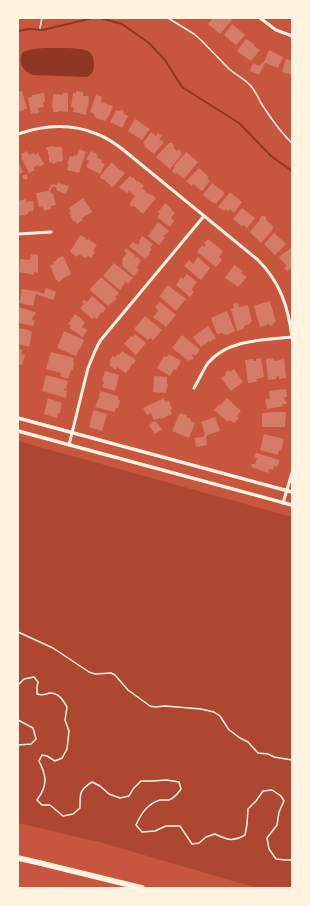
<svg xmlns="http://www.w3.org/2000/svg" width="310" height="906" viewBox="0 0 310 906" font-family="Lato,sans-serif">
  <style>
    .green { fill: #ae4732 }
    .water { fill: #8f3625 }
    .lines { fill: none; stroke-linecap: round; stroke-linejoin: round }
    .stream { stroke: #8f3625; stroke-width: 2 }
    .building { fill: #d67c66 }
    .path { stroke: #fff3e0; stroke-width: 1.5 }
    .minor { stroke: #fff3e0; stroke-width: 3 }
    .tertiary { stroke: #fff3e0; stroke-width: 3.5 }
    .motorway { stroke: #fff3e0; stroke-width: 5.5 }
  </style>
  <rect width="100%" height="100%" fill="#c8553d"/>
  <!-- green -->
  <path class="green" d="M18 441 292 517V888H257L103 843 18 823Z"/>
  <!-- water -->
  <path class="water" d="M44 48C54 48 80 47 88 51 93 54 94 60 94 65 94 71 92 74 87 77L33 75C23 71 17 63 23 52L33 49Z"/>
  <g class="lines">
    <!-- stream -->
    <path class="stream" d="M100 18 122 24 149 43 165 60 182 87 239 123 271 156 292 171
      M18 31 29 29 43 30 93 18"/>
  </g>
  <!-- building -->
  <path class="building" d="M213 18H230L232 20 220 34 208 24Z
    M232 24 245 35 236 45 224 35Z
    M246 39 254 44V46L260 50 251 61 237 51Z
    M269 50 283 57 278 68 265 63 259 75 250 71 253 63 259 66 262 63 264 62Z
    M286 59 292 61V75L282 72Z
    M22 91 27 109H24V110L18 112V92Z
    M76 91 83 92V96H88L89 97 88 108 87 107 86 115 80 114 81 113 73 112 74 108 71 107 73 93H76Z
    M44 93 45 102H43L44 107 38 108 39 113 31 114 28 98 32 97V95Z
    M63 93H67L68 94V112L58 111V112H53V108H52L53 94 63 95Z
    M96 95 102 97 101 102 113 106 109 116 105 121 96 118H97L94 116V114L90 112Z
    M116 110 119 111 123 110 124 114 128 116 122 128 110 122Z
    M135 119 150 129 142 140 128 131Z
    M151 132 156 136 158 133 162 136 159 139 164 142 154 154 144 146 145 145 143 143Z
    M169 143H172L174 146 173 147 177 151 179 149 182 154 170 169 156 157Z
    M54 146V147H62L63 161 57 162 53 164 51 162 49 163V155H48V150H46V147Z
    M79 149 86 152 79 173 67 170 69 164H67L70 156 73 157 74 155 77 156Z
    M27 151 29 155 34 153 35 155 38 153 44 164 39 167 38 165 34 167H33L35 170 29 173 21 157 22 156 21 154Z
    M91 151 98 155 97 157 102 160 101 162 105 164 100 174 86 167 89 161 86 159Z
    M186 152 198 162 184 179 177 173 175 174 172 171 175 167 174 166Z
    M18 161 23 172 18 175Z
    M112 162 120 171 121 170 125 173 113 187H111L110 185 103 179H101L100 176Z
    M199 168 209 177 207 179 210 181 202 191 193 184 192 186 186 181Z
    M22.5 177a2.5 2.5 0 1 1 5 0a2.5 2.5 0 1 1-5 0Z
    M130 176 132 178 133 177 137 182 138 181 144 186 142 188 146 191 145 192 147 193H148L150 195 151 194 156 198 143 214 134 206 132 207 130 205V203L135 196 129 191 127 193 119 187Z
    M58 183 69 186 66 194 56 190 57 188 53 186 50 191 51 194 53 193 56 205 51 206V209L44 211 43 206 39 207 36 193 49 191V188L52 184 57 185Z
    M212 183 225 193 216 204 213 202V203L203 195Z
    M230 192 242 202 234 213 230 209 228 211 225 209 224 211 218 207Z
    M83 198 92 212 82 218 83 220 77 224 75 221 74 222 70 216 71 215 69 213 71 212 69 208Z
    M26 199V202L33 201 34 209H33V211L28 212V214L18 216V201Z
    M165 203 172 209 171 210 175 213 171 218 174 221 170 227 157 217 160 214 158 212Z
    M242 208 255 218 247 228 243 225 242 227 239 224 233 219Z
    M261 216H264L266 217V220L273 226 272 231 261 243 250 232 259 221Z
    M158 222 169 231 164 236 163 235V236L165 238 159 245 148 236Z
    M274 233 286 244 275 255 264 244Z
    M80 235 86 238 85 239 88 240V239L97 245 93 251 95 252 91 258 88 256 86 258 78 254 77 257 70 252Z
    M142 236 153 244 150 248 152 249 149 253 150 254 145 259 129 246 133 242 136 244H137L138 245 140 242 139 241Z
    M208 239 223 251 222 253 219 257 222 260 216 267 197 252 202 245 204 247 206 244 204 243Z
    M292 247V268L287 271 284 268 287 266 285 264 279 257Z
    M126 248 135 255V256L136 258 137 257 141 260 138 265 137 268 139 270 134 276 122 266 123 264 122 263 123 261 122 259 127 253 124 251Z
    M31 254 38 255V273L34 272V275L19 272 20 259 30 260Z
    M63 256 70 271 71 274 62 279 61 281 59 282 57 280H56L50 266 54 264 53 262 57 260 56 259Z
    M198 257 210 268 201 280 184 266 189 260 193 264Z
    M114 263 133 278 128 284 125 281 124 282 125 283 120 290 103 276Z
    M234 265 243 271 241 273 247 277 238 287 225 278Z
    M187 274 197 282 193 287 192 290 194 292 190 297 176 285 181 277 183 279Z
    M101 277 119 293 115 297 117 299 108 306 90 290 91 288Z
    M168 285 174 290 181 295 186 299 176 311 159 296 164 291H163Z
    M46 288 56 292 53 300 36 294 33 306 19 303 22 289 36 291 44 294Z
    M92 296 106 308 103 313 101 312 97 319 94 317 92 319 80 308 84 304 82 302 84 300 87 302Z
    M270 301 276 322 273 323V325L270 326 269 323 267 324V325L260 327 254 306Z
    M160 302 176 315 166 327 153 317 158 311 155 307Z
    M238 303 239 307 248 305 252 322H250V324L244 326V329L237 331 231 309 234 308 233 304Z
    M18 307 35 312 36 313 35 315 33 316 32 320 35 321 33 326 18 323Z
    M227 311 235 331 227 335 226 334 224 335 223 333 217 334 211 318Z
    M75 314 82 319V320L85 322 82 327 87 330 83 337 69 328 71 325 68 324Z
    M145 316 162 330 153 340 150 338 148 340 134 329Z
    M208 326 216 338 210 342 209 341 201 347 193 337Z
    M20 328 26 330V329L32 332 29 347 18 344V329H20Z
    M64 331 84 340 80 349 78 348H77L79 349 76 356 57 348Z
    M135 334 146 343 136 355 124 344 128 339H129L131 336 132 337Z
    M182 335 200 350 195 356 193 354 192 356 194 358 192 360 191 359 189 361 172 348Z
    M18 349 23 350 21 354 25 355 22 365 20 364V365H18Z
    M122 351 136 360 134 364 133 363 126 373 117 367 116 370 109 365 111 362H109L113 356 115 357 118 354 119 355Z
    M51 352 74 358 73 362 74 363 73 370H71L68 379 60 376 61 373 46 369Z
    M169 354 181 361 176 370 174 369 170 376 157 368 164 356 167 357Z
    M261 358 264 377 256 379 257 382 248 383 245 360 253 359V361H256V359Z
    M273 358 274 361 284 359 286 378 279 379V376L276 377V379L268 380 266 359Z
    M234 369 243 382 231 391 221 378 226 375 225 373 229 370 230 372Z
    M105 371 119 375 115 391 102 387 104 382 102 381Z
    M46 375 68 381 66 389 64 388V390L67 391 66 398 42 391Z
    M154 376 167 377V384H168L167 389H166V393L153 392Z
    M286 389 287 397H284L285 401H286L287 404H282L283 406 267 409 265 400 270 399 269 391Z
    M100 391 118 396V400H120L118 408H116L114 412 95 407 98 400 99 399 100 396H99Z
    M48 398 62 403 60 413H58L57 418 44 414Z
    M164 398 165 402 169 401 172 409 170 410 172 414 161 419 160 418 154 420 151 413 147 415 143 408Z
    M227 398 241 411 237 416 239 418 234 423 230 420 228 422 214 410 219 404 220 405Z
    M93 410 107 414 102 431 89 427 91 423H90Z
    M275 412H286L285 427H262V413Z
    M180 413 187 415 186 417 191 419V421L195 423 189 438 172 431Z
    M215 417 220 431 207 435 206 438 207 445 196 447 195 438 203 437 205 434 201 422Z
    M155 421 162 429 155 434 149 425Z
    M264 434 284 439 281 451 279 450 278 455 260 450Z
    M256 453 280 460 277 467 274 466 273 470 269 469 268 473 251 467 252 464H255L257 458 254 457Z"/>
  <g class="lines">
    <!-- path -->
    <path class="path" d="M168 18 194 34 202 41 229 69C236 75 245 79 251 86 255 91 258 97 261 103 270 117 280 132 292 143
      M40 28 42 18
      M18 632 53 648 89 672 95 674 111 673 115 675 128 690 150 706 155 707 165 706 201 709 214 712 220 716 229 730 232 732 240 738 248 742 258 753 268 754 274 757 292 760
      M18 685 24 679 34 677 38 682 37 687V694C43 696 45 694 50 693 59 693 63 700 67 707L65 720 69 731 67 749 62 758 55 761 47 756 42 755 39 761C41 765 43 769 44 774 47 783 43 792 37 800L42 805H50L63 816 73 814 80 808C80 794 79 790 92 782L100 786 109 794 120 798 129 796 133 789 141 781H152L167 780 179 782 181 789C178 793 175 798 169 800 166 800 163 800 160 800 147 804 141 814 136 825L142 832 155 831 166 826H180L192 844 199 843 206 837 215 834C228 840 232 842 245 835L247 824 248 809 256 801 263 791 272 790 281 796 284 801 279 812 277 825 267 838 269 849 276 859 286 860H292
      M18 720 33 728 36 739 31 744 18 745"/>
    <!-- minor -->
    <path class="minor" d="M260 18 276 30 292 36
      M18 134C44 125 71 123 97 134 106 137 114 143 121 148L258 260C280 282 288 306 292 337
      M18 234 51 232
      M194 388C199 380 203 370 208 363 228 339 264 340 292 337
      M69 445 88 368 95 351 100 341 204 216
      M283 503 292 473"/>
    <!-- tertiary -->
    <path class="tertiary" d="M18 418 292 492
      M18 431 292 505"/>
    <!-- motorway -->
    <path class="motorway" d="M18 858 40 863 142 888"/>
  </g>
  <!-- border -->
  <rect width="310" height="906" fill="none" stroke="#fff3e0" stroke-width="38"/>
</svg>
